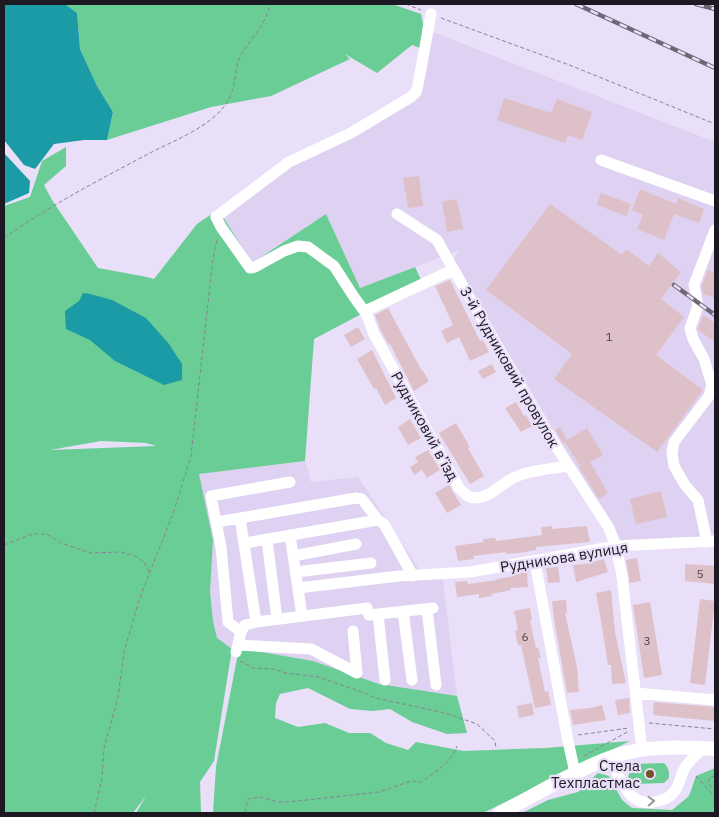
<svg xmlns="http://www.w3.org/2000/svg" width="719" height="817" viewBox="0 0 719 817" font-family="'IBM Plex Sans',sans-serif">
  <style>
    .built { fill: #ded1f1 }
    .green { fill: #6acd95; fill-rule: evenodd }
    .water { fill: #1b9ba5 }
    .building { fill: #dec0c8 }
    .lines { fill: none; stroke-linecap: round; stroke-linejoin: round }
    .path { stroke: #898293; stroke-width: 1; stroke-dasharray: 4 2.5; stroke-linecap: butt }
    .minor { stroke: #fff; stroke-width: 11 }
    .major { stroke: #fff; stroke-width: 14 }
    .rail-casing { stroke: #6d6776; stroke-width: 4.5 }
    .rail { stroke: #e9dff8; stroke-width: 2.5; stroke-dasharray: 8; stroke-linecap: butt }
    .oneway { stroke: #99989c }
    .poi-dot { fill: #74502a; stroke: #e9dff8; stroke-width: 2 }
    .labels { text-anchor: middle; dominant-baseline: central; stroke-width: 4.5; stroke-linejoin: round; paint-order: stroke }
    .number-label { font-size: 12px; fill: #4d434c }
    .street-label { font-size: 15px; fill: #1d1922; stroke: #e9dff8 }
    .poi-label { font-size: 15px; fill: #1d1922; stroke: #e9dff8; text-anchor: end }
  </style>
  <rect width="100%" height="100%" fill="#e9dff8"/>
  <!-- built -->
  <path class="built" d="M430 31 715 142V535L621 542 453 260 459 250 360 288 326 214 252 263 221 219 292 164 418 96Z
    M305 461 311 482 358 477 418 568 443 581 457 696 421 695 343 674 236 652 214 639 199 474Z"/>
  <!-- green -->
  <path class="green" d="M65 4H392L421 14 423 24 420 48 412 45 377 73 345 54 350 59 271 96 211 107 107 140 113 112 97 86 80 49 77 13Z
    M66 147V166L44 185 52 200 98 268 147 277 154 279 197 224 221 208 223 217 252 263 326 214 360 288 415 267 422 282 314 339 305 461 199 474 213 540 210 592 213 621 217 638 232 649 214 761 200 782 201 813H136L146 796 133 813H4V206L30 197 42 161ZM101 441 146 443 156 446 50 450Z
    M239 648 313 661 379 684 457 696 467 733 447 734 412 722 390 709 373 711 350 709 308 688 280 694 276 703 275 718 298 727 325 723 349 733H370L386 743 408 750 416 742 464 751 545 748 630 741 483 813H213L216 767Z
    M664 763C669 768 669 771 669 778L664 783 636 784 628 777 631 767 635 764Z
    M715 768V813H522L548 800 578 792 598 773 609 776 622 800 632 808 672 810 689 796 696 776Z"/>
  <!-- water -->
  <path class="water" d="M4 4H65L77 13 80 49 97 86 113 112 107 140H84L54 144 35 169 24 165 4 140Z
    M4 153 30 181 29 193 4 204Z
    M83 293 90 294 112 300 146 318 169 344 182 364V380L164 385 115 361 90 340 66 329 65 311 79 301Z"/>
  <!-- building -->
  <path class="building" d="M504 98 551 113 557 99 592 112 582 140 568 135 565 143 497 120Z
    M419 176 423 206 408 208 403 178Z
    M640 189 676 204 678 198 704 209 699 223 674 214 664 240 637 229 643 215 632 210Z
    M601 193 631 204 626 216 597 205Z
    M457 199 463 229 447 232 442 202Z
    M550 204 622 255 626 249 649 266 658 253 681 272 661 299 684 317 656 355 703 390 657 452 554 379 572 354 486 290Z
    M708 270 715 273V298L703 294 702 286Z
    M450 280 480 341 483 340 489 352 470 361 459 337 447 343 441 331 453 325 435 286Z
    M388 308 422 371H423L429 381 414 391 390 344 389 345 381 331 375 315Z
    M703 315 715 323V342L698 330Z
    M358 327 365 339 351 347 344 335Z
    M372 350 396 398 385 405 376 388 374 389 357 359Z
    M492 364 496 372 483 379 478 371Z
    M516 402 524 416 526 415 532 426 521 432 505 408Z
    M410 419 421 438 408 445 398 427Z
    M456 423 470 447 468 448 484 476 470 484 439 433Z
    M560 427 567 440 587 428 603 455 590 462 608 493 599 499 579 467 580 466 565 442 563 443 555 430Z
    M428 450 440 470 427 478 422 470 414 475 410 467 418 462 415 457Z
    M449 485 461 505 447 513 435 493Z
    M661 491 667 517 636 524 630 499Z
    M552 526V529L587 526 590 542 536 547V550L519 553 506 554V552L473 556 474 559 458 561 455 546 483 542V539L495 538 496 541 542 535 541 527Z
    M637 558 641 581 630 583 626 560Z
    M604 559 608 572 576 582 573 565 585 564Z
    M685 564 715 566V584L685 581Z
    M558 567 560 582 548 583 546 568Z
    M527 572 528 587 510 588 511 590 491 594 492 596 479 598V594L457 597 455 582 467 581 468 584 497 580V579L515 576 514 574Z
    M611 590 615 632 626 683 612 684 611 665H608L602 627 596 593Z
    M700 599 715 601 705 685 690 683Z
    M566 600 567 613H565L577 667 579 692 567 693 554 619 552 601Z
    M650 602 662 675 644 678 633 605Z
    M530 608 532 620 530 621 536 648 538 647 541 658H538L545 692 548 691 551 705 535 708 521 645H518L515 631 518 630 514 611Z
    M629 698 630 713 618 715 615 700Z
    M654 702 715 707V721L653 715Z
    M532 703 534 715 519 718 517 706Z
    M602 705 606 720 573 725 570 710 591 708Z"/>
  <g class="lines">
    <!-- path -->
    <path class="path" d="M406 4 421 10
      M441 18 572 66 715 124
      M4 238C49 206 99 180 148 154 171 142 205 129 222 109 239 90 232 70 242 53 253 36 266 24 270 4
      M4 545 32 534H47L61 543 91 553 121 552 135 556 144 562 150 574
      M240 661 253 668 273 669 286 673 318 677 359 691 376 698 445 713 477 724 495 741 496 748
      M649 723 715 729
      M578 735 629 728
      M584 756 629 731
      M696 776 715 797
      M715 776 710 777 708 782 711 787H715
      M94 813 102 778 104 748 118 697 124 652 139 600 174 511 191 456 213 258 217 240
      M245 813 248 799 261 797 277 802H288L379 792 411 781 422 782C437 769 449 766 457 746"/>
    <!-- minor -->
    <path class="minor" d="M431 14 418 85 416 92 411 97 351 133 289 162 216 217 221 227 250 268 255 267 284 251 298 246 308 247 334 266 354 297 367 315 374 334 459 488C464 493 468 498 475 498 490 498 501 484 513 478 530 470 550 469 568 466
      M601 160 715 201
      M397 214 437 240 455 272
      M365 311 446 273 455 272 545 429 609 528 616 546 622 576 642 750
      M240 518 256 622
      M217 522 356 498 362 499 378 520 384 524 413 576
      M290 535 302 616
      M267 540 277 619
      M707 542 698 500 685 485 674 466 672 453 674 442 709 396 712 385 704 359 693 339 690 328 698 306 694 285 715 230
      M245 543 378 520
      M293 556 356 544
      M535 562 567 736 575 773
      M296 572 371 563
      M298 588 399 576 470 572 616 546 715 541
      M427 609 436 685
      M403 611 412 680
      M378 614 385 680
      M241 632 228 622 221 547 211 496 290 482
      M238 645 311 649 357 673 353 631
      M236 652 241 632 245 625 256 622 367 608 369 615 433 608
      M636 693 715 700
      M610 757C620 778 628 810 658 801 664 800 670 797 674 792 680 785 680 775 685 768 689 760 698 754 703 748"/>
    <!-- major -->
    <path class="major" d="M500 813C536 795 571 772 609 758 642 745 681 747 715 749"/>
    <!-- rail casing -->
    <g class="rail-casing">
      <path id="rail" d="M576 4 715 68
        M696 4 715 9
        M674 285 715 315"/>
    </g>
    <!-- rail -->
    <use href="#rail" class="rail"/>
  </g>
  <!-- one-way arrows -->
  <defs><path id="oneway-chevron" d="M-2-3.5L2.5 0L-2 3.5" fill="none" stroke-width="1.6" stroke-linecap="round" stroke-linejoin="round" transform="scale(1.25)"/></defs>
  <use class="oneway" href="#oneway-chevron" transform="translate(651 801) rotate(-2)"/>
  <!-- markers -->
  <circle class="poi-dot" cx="650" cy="774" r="5"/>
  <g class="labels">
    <!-- number labels -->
    <g class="number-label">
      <text x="609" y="336">1</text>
      <text x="700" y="573">5</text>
      <text x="525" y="636">6</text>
      <text x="647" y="640">3</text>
    </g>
    <!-- street labels -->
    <g class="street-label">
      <text transform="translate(510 367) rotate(60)">3-й Рудниковий провулок</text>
      <text transform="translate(425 426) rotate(61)">Рудниковий в’їзд</text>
      <text transform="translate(564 557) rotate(-9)">Рудникова вулиця</text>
    </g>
    <!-- poi labels -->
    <g class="poi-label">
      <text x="640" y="765">Стела<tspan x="640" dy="17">Техпластмас</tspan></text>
    </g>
  </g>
  <!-- border -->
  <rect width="719" height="817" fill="none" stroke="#1d1922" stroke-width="10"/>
</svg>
